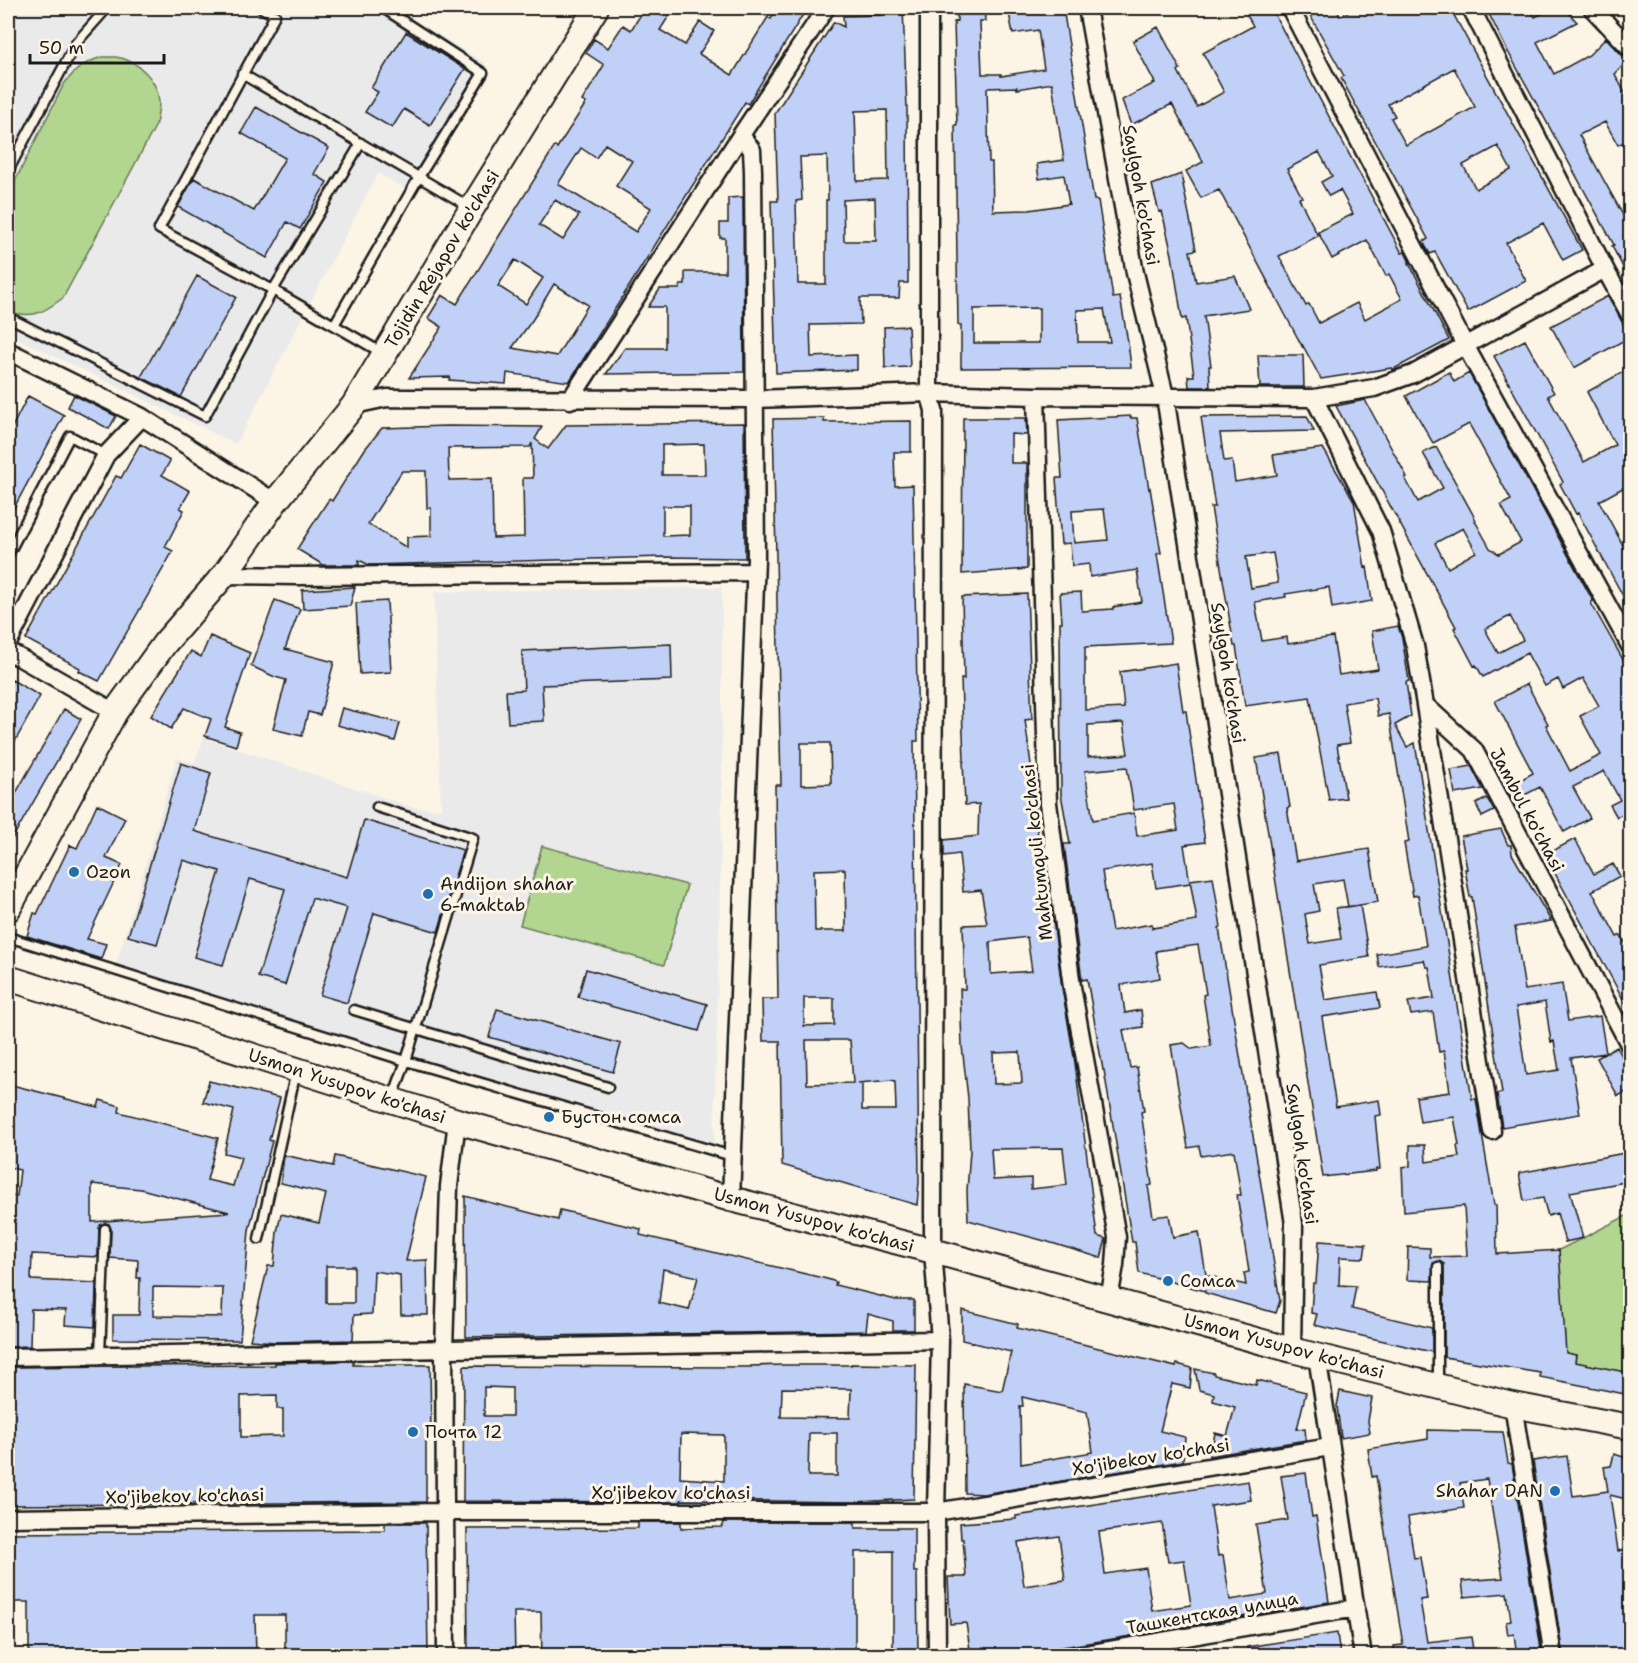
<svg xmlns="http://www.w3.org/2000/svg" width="1638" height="1663" viewBox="0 0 1638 1663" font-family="'Shantell Sans',sans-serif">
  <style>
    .built { fill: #eaeaea }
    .green { fill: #b2d590; stroke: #677856; stroke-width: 1.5 }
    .building { fill: #c1d0f6; stroke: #1c1c1c; stroke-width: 1.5; fill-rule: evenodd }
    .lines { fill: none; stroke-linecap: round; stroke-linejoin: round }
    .lane-casing { stroke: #1c1c1c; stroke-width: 13 }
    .street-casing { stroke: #1c1c1c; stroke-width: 21 }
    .secondary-casing { stroke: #1c1c1c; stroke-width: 28 }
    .lane { stroke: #fcf5e5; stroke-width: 8 }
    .street { stroke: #fcf5e5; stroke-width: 16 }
    .secondary { stroke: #fcf5e5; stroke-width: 24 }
    .poi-dot { fill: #1f6fb2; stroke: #fcf5e5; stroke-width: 2 }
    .labels { text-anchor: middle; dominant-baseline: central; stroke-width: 6; stroke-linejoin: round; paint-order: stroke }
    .street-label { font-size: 18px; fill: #1c1c1c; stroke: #fcf5e5 }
    .poi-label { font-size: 18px; fill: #1c1c1c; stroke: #fcf5e5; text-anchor: start }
  </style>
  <rect width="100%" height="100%" fill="#fcf5e5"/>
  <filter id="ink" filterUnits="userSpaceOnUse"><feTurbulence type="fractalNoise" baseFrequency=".0167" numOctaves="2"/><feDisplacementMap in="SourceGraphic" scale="12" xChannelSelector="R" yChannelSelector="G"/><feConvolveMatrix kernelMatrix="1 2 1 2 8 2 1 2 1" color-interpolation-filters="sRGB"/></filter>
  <g filter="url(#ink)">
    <!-- built -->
    <path class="built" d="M8 8H394L485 63 409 191 378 173 236 444 8 334Z
      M1612 8H1630V27Z
      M722 587V802L714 1145 389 1049 114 972 177 758 194 763 204 738 412 807 441 809 434 592Z"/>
    <!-- green -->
    <path class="green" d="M102 57C106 57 111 57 116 57 137 60 158 79 159 102 159 109 157 118 156 125L63 298C41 314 34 318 8 312V195L64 84C76 69 83 63 102 57Z
      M542 846 687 885 664 965 520 925Z
      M1630 1214V1373L1575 1362 1576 1355 1567 1353 1564 1362 1559 1250Z"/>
    <!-- building -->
    <path class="building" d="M645 8H674L660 30 685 45 700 22 714 31 699 54 732 75 768 17 771 19 778 8H807L748 104 745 102 569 382 507 373 506 384 449 380 450 377 409 378 442 327 428 318 442 295 457 304 555 146 557 148 586 103 582 101 604 65 586 53 594 39 608 48 623 25 631 30ZM605 144 632 161 616 186 651 208 636 232 558 184 581 148 596 158ZM555 200 579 215 563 240 539 225ZM515 260 543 278 526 304 498 286ZM554 284 588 305 557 356 512 348 533 319Z
      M881 8H903L907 109 908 283H900L899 298H860L861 324 810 325 811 357 857 355V370L776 373 771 201H778L775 113 834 22 844 27 843 16 881 15ZM887 110 888 180 857 181 855 111ZM827 156 828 200H826V284H798L796 201 802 200 800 157ZM875 198 876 241H844L843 200Z
      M957 8H984L985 21H980L982 74H1001V76L1044 69 1038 30 1013 34 1008 8H1063L1094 200H1098L1113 298 1120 297 1128 342 1131 367 961 368V325H958L955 125H957L954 22 957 21ZM1052 83 1064 160 1037 164 1039 179 1064 175 1069 204 1029 210 993 211 992 162H989L987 88 1017 87V89ZM1039 308V343H974V309ZM1104 309 1110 342H1078L1077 310Z
      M1243 8H1271L1402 253 1405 252 1410 263H1409L1449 340 1392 370V368L1321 379 1302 344 1303 348 1219 190 1201 198 1186 171 1203 162 1172 104 1131 125 1122 100 1155 83 1133 41 1158 27 1180 69 1178 71 1197 107 1224 92 1203 53 1253 26ZM1319 152 1332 176 1321 182 1329 196 1340 190 1353 214 1318 232 1332 259 1367 240 1386 276 1389 274 1402 299 1365 319 1357 303 1319 323 1309 304 1306 306 1279 256 1318 236 1299 198 1302 197 1287 169Z
      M1306 8H1336L1340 16 1356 8H1450L1582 250 1563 260 1543 223 1506 243 1526 281 1468 312 1435 252 1430 254 1423 242 1428 239 1341 78 1344 76ZM1454 68 1475 107 1406 145 1391 118 1395 116 1388 104ZM1498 146 1511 170 1476 189 1463 165Z
      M1486 8H1530L1535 17 1554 8H1564L1577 22 1537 42 1554 74 1589 55 1606 38 1622 55 1630 58 1615 74 1626 95 1630 93V139L1618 145 1605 122 1579 135 1630 228V281L1612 246 1614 245 1506 48Z
      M406 32 465 69 430 125 404 109 392 128 365 112 378 92 371 88Z
      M256 107 329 148 314 174 327 182 300 229 287 222 267 258 178 207 194 178 254 211 285 158 241 133Z
      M1181 174 1196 250 1190 251 1196 282 1235 276 1249 309 1204 316 1211 366H1209L1210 387H1189L1188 376H1194L1186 318 1182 319 1172 255 1162 211 1159 212 1152 185Z
      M743 197 744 372 606 374 625 348H665V307H648L660 289H680V285H685V272H725V238H720V223H728V198Z
      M197 276 236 297 181 397 141 377Z
      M1608 296 1630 337 1574 368 1551 326Z
      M908 326 910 367 885 368 884 327Z
      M1525 340 1554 393 1548 396 1584 462 1615 445 1587 392 1630 368V484L1599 501 1630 558V609L1578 513 1576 514 1560 484 1563 482 1494 356Z
      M1258 355H1303L1304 387H1260Z
      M1449 372 1454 382 1469 373 1593 601 1591 603 1630 672V820L1626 812 1617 817 1610 805 1620 800 1604 771 1573 787 1590 818 1564 832 1540 787 1513 801 1506 788 1533 773 1495 701 1527 684 1548 724 1546 725 1570 771 1601 755 1580 716 1599 706 1583 678 1563 689 1558 679 1545 686 1527 653 1483 677 1476 665 1474 666 1454 628 1456 627 1336 406 1365 400 1407 477 1405 478 1418 502 1443 488 1423 453 1436 447 1476 520 1475 521 1490 548 1499 554 1521 542 1501 505 1511 500 1469 424 1433 443 1406 396ZM1463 528 1476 552 1448 568 1435 543ZM1510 616 1523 640 1498 653 1485 629Z
      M74 395 116 416 109 429 68 407Z
      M28 396 64 415 8 519V435Z
      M1131 416V418H1137L1149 489 1150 488 1161 553 1157 554 1171 643 1085 647V710L1124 708 1120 672 1176 663 1183 711H1186L1205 842 1184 845 1190 883 1156 888 1152 863 1102 871 1107 903 1112 931 1152 924V928L1197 921 1190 880 1213 877 1221 927 1219 928 1280 1301 1276 1313 1205 1293V1291L1139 1273 1135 1242H1132L1104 1070H1103L1087 979 1082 980 1064 844H1070L1061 794 1060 622H1062L1060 593 1081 592 1082 611 1113 609V607L1142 602 1137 570 1090 577 1089 564 1072 566 1070 543 1061 544 1056 478H1062L1058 420ZM1104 509 1108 540 1074 543 1072 511ZM1123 723 1128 754 1088 757V725ZM1127 767 1134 810 1174 804 1178 830 1137 836 1134 813 1093 820 1085 771ZM1198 945 1206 994 1203 995 1211 1046 1192 1049 1184 1043 1171 1045 1188 1148 1199 1146 1201 1156 1234 1151 1241 1195H1237L1249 1272 1244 1273 1246 1285 1206 1275 1199 1232 1173 1237 1169 1215 1153 1217 1148 1186 1152 1185 1141 1112 1144 1111 1137 1067 1130 1068 1123 1030 1143 1027 1141 1010 1125 1013 1121 985 1160 978 1156 951Z
      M1307 416 1314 431 1220 433 1224 461 1232 460 1235 482 1277 475 1273 455 1323 448 1354 501 1365 568 1367 567 1372 601 1332 608 1329 587 1285 594 1286 597 1255 602 1262 641 1287 637 1288 644 1333 637 1339 675 1378 669 1372 631 1398 626 1402 638 1409 681 1406 682 1411 716 1395 725 1407 747 1415 743 1472 1099H1476L1494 1205H1496L1497 1254 1559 1250 1566 1353 1576 1355 1575 1362 1630 1373V1395L1540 1377V1373L1444 1357V1264L1439 1261 1433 1263 1432 1281 1407 1280 1408 1247 1430 1248V1257L1467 1256 1464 1206 1404 1212 1402 1167 1410 1166V1145H1425L1426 1162 1459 1157 1457 1146 1459 1145 1454 1117 1420 1122 1416 1097 1450 1092 1444 1051 1439 1052 1433 1012 1411 1015 1408 1002 1434 998 1429 967H1426L1424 960 1379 967 1377 954 1426 946 1418 895 1413 896 1404 843 1409 842 1389 714 1378 716 1375 698 1344 703 1350 743 1337 745 1346 798 1329 800 1310 697 1245 706 1236 646H1234L1211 507H1215L1201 417ZM1273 553 1278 583 1251 588 1246 557Z
      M824 418V422L911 421V452H894L895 486 913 485 918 741H914L919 1182 917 1205 782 1165 780 1041H763L762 999H778L775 785H781L773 419ZM801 743H830L831 784 801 785ZM845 869 846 931H815L814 870ZM804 998H834V1025L804 1026ZM806 1040H850L853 1083 807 1084ZM892 1080 895 1081 896 1110H862V1083H858Z
      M963 418H1026L1027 435 1011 434V463H1027V569L962 574Z
      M744 423 745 558 664 557 369 565 359 560V565H323L297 549 329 499 332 501 365 449 382 428 447 426 542 427 535 439 548 449 566 425ZM532 443 533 478H523L524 537 493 538 492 479 449 480 448 448 530 447ZM704 444 705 475H662V445ZM402 471H426L427 508H431V536L407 537V548L368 524ZM663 506H690V535L663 536Z
      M140 444 170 461 162 475 190 491 180 508 184 510 165 547 173 551 99 681 79 671 80 668 26 639 116 476 121 478Z
      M355 587 350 606 303 609 302 590Z
      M1027 594 1032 719 1025 720 1036 802 1039 866H1046L1062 988 1075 1063 1097 1236 1106 1239 1101 1258 1045 1241 968 1220 967 1191 970 1151 968 1098 962 1046 960 989H965L963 925 987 924 981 890 963 892 959 854 944 856V840L978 836 979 804 965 805 963 761H964L961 679H964L962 597ZM1027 937 1032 971 991 974 990 942ZM1020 1052 1022 1083 994 1084 993 1053ZM1063 1148 1067 1185 1031 1189V1178L993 1180 991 1149Z
      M275 600 300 609 285 649 334 662 320 715 308 712 302 736 273 729 286 680 275 677 251 666Z
      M387 601 391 672 360 674 356 603Z
      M210 636 250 653 225 727 240 732 236 746 205 736 211 719 184 708 171 729 151 716 191 651 201 657Z
      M671 644 672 680 542 685 544 721 508 723 506 691 524 690 522 651Z
      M12 680 40 696 8 754V688Z
      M342 708 400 723 395 741 337 725Z
      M64 709 81 719 8 846V807Z
      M1281 754 1290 807 1287 808 1296 861 1369 849 1378 902 1348 907 1343 879 1314 884 1319 911 1305 914 1310 944 1341 939 1336 908 1360 905 1369 957 1319 965 1325 1000 1377 992 1380 1008 1322 1017 1336 1107 1379 1100 1381 1115 1375 1116 1380 1169H1376V1171L1323 1177 1256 758Z
      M181 763 211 773 194 831 347 877 364 820 463 850 438 932 374 913 347 1003 320 995 347 908 312 898 285 985 258 977 285 889 250 879 223 965 194 957 220 871 183 860 157 944 128 936Z
      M1471 766 1483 789 1455 794 1451 770Z
      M1487 798 1494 811 1482 817 1476 804Z
      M97 804 125 818 106 858 122 865 87 939 106 944 101 959 27 936 34 913 37 914 70 845 77 848Z
      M1501 829 1508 845H1511L1512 854 1551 921 1515 927 1525 990 1562 984 1568 1021 1600 1016 1606 1053 1571 1058 1580 1114 1502 1127 1497 1094 1502 1093 1472 897H1470L1465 869H1467L1461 836ZM1545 1002 1551 1042 1554 1041 1559 1070 1526 1075 1516 1007Z
      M1575 839 1594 874 1613 864 1620 876 1592 891 1617 937 1621 935 1630 952V1012L1545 855Z
      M586 969 707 1004 699 1031 578 997Z
      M497 1009 621 1044 613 1072 489 1037Z
      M1617 1047 1630 1071V1090L1618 1096 1597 1058Z
      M209 1081 280 1098 269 1140 272 1141 249 1230 240 1340 113 1339V1315H139L140 1278H137L138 1260 110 1258 111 1229 109 1224 105 1223 100 1225 99 1228 98 1257 32 1254 31 1280 96 1283 95 1327 65 1325 66 1310 31 1309 30 1346 8 1347V1195L17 1196 20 1170 8 1167V1084L98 1107 100 1100 120 1106 119 1112 218 1138 207 1180 233 1186 241 1157 224 1153 234 1110 203 1102ZM92 1184 141 1189 229 1212 92 1222ZM153 1287 223 1288 222 1317 153 1316Z
      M1630 1152V1181L1570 1192 1583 1238 1565 1242 1557 1213 1548 1216 1543 1198 1524 1201 1519 1173Z
      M284 1155 333 1166 335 1156 426 1177 406 1261 427 1260 428 1315H401L400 1275 374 1271 372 1314 354 1315 353 1340 275 1342 250 1340 268 1266H274L277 1232 281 1214 319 1223 326 1194 281 1183ZM326 1266H354V1303H326Z
      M465 1196 558 1220 560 1210 641 1229 640 1235 827 1279 836 1282 835 1285 896 1300H914V1330H893V1321L868 1314 866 1331 466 1337ZM663 1269 698 1277 689 1310 659 1303Z
      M1319 1241 1366 1244 1364 1258 1340 1257 1339 1285 1356 1286 1352 1309 1432 1328V1352L1314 1325 1317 1314 1311 1313 1313 1283H1316Z
      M962 1310 1018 1324 1017 1328 1176 1367 1177 1364 1192 1368 1190 1388 1172 1384 1160 1431 1185 1437 1183 1461 983 1494 965 1493 964 1384 1002 1391 1011 1352 962 1340ZM1022 1397 1087 1412 1093 1452 1021 1464 1020 1406H1023Z
      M353 1361V1365H430L431 1435 426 1436V1502L8 1505V1367L275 1365V1363ZM277 1395V1409H283V1436L241 1437V1396Z
      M851 1364 916 1365 914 1499 855 1502 681 1500V1502L463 1501 464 1366 751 1367V1366L783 1365H851ZM484 1387 512 1388V1416H484ZM782 1388 851 1389 850 1418 781 1417ZM809 1433H837V1476H808ZM681 1434 724 1435V1481L680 1478Z
      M1195 1369 1214 1373V1375L1256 1385 1257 1380 1306 1392 1297 1429 1305 1428 1306 1440 1209 1456 1207 1444 1213 1443 1215 1433 1227 1436 1235 1407 1213 1401 1214 1394 1199 1390Z
      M1340 1391 1372 1398 1368 1421 1370 1433 1341 1438 1337 1406Z
      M1428 1430 1503 1432 1508 1463 1512 1464 1542 1656H1517L1514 1634 1508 1635 1506 1622 1511 1621 1507 1593 1464 1597 1462 1581 1503 1578 1487 1479 1460 1483 1464 1508 1408 1517 1414 1558 1420 1557 1427 1599 1420 1600 1427 1642 1471 1637 1474 1656H1394V1646L1403 1645 1376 1476 1372 1477 1368 1449 1428 1439Z
      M1614 1454 1630 1459V1500L1610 1495 1618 1551 1630 1549V1601H1627L1630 1628V1656H1563L1533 1461 1567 1456 1573 1496 1608 1491 1604 1467 1611 1466Z
      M1306 1473 1312 1517 1316 1516 1329 1602 1107 1640 1004 1656H971L966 1623 950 1624 948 1577H966L963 1539H961L960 1523 1016 1519V1516L1248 1481 1251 1500 1211 1506 1218 1556 1223 1555 1230 1600 1267 1594 1256 1525 1288 1520 1281 1476ZM1162 1523 1168 1562 1184 1560 1191 1605 1152 1611 1146 1568 1105 1574 1099 1532ZM1059 1536 1065 1580 1024 1586 1018 1542Z
      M638 1522H681V1528L723 1527V1522H855V1528H914V1572H917L918 1656H893V1551L855 1552V1656H542L541 1612H514L515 1656H468L467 1529 638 1528Z
      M385 1523H426L428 1656H285V1615H255L256 1656H29V1602H8V1533L385 1530Z
      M1337 1633 1340 1656H1248L1247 1647Z"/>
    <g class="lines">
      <!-- lane casing -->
      <g class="lane-casing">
        <path id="lane" d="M242 74 470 207
          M361 143 273 290 384 354
          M8 171 76 43 107 8
          M8 317 205 416 273 290 159 229 275 15 261 8
          M334 325 419 177 483 73 383 8
          M8 555 70 436 106 455
          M377 807 473 838 406 1061 393 1097
          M8 937 406 1061 732 1156
          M354 1010 608 1087
          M259 1239 296 1071
          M1438 1267V1383
          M100 1355 105 1229"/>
      </g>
      <!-- street casing -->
      <g class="street-casing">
        <path id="street" d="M929 8V393L934 410 933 1251 940 1340 936 1512 937 1656
          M1087 8 1135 273 1165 396 1294 1224 1292 1350
          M1290 8 1465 345 1630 646
          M1471 8 1605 269 1630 315
          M1592 8 1630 48
          M8 351 142 417 275 502
          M1036 396 1048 803 1072 987 1117 1237 1115 1265 1109 1299
          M1314 398 1381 531 1415 646 1425 705 1474 750 1630 1046
          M570 400 741 135 826 8
          M354 405 387 398 754 399 929 393 1036 396 1314 398 1374 388 1413 374 1605 269
          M224 575 297 576 755 572
          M8 643 106 455 142 417
          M8 651 115 712
          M1425 705 1492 1131
          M731 1199 756 559 753 171 752 150 741 135
          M1317 1356 1363 1656
          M8 1357 940 1340
          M1513 1405 1553 1656
          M8 1518 445 1512H936L1330 1447
          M446 1656 444 1350 449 1186 457 1121
          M1075 1656 1356 1608"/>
      </g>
      <!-- secondary casing -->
      <g class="secondary-casing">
        <path id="secondary" d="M8 909 115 712 165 643 224 575 275 502 354 405 472 208 596 8
          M8 978 457 1121 731 1199 933 1251 1292 1350 1513 1405 1630 1427"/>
      </g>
      <!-- lane -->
      <use href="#lane" class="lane"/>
      <!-- street -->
      <use href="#street" class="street"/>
      <!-- secondary -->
      <use href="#secondary" class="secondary"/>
    </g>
  </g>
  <!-- markers -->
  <g class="poi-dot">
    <circle cx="74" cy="872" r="6"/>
    <circle cx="428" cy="894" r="6"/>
    <circle cx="549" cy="1117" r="6"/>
    <circle cx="1168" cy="1281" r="6"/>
    <circle cx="413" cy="1432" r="6"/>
    <circle cx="1555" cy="1491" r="6"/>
  </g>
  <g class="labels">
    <!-- street labels -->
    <g class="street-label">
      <text transform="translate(1141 195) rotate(80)">Saylgoh ko'chasi</text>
      <text transform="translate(442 259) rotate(-59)">Tojidin Rejapov ko'chasi</text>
      <text transform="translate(1228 673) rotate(81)">Saylgoh ko'chasi</text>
      <text transform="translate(1527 810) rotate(62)">Jambul ko'chasi</text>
      <text transform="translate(1037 852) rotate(-96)">Mahtumquli ko'chasi</text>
      <text transform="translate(347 1086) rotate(18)">Usmon Yusupov ko'chasi</text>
      <text transform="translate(1302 1154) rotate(82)">Saylgoh ko'chasi</text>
      <text transform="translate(814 1220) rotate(15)">Usmon Yusupov ko'chasi</text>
      <text transform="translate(1284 1346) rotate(15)">Usmon Yusupov ko'chasi</text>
      <text transform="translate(1151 1457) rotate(-9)">Xo'jibekov ko'chasi</text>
      <text x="671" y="1493">Xo'jibekov ko'chasi</text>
      <text transform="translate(185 1496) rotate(-1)">Xo'jibekov ko'chasi</text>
      <text transform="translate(1212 1613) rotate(-10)">Ташкентская улица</text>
    </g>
    <!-- poi labels -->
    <g class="poi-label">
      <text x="86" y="872">Ozon</text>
      <text x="440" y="884">Andijon shahar<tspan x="440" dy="21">6-maktab</tspan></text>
      <text x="561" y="1117">Бустон сомса</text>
      <text x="1180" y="1281">Сомса</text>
      <text x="425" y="1432">Почта 12</text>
      <text x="1543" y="1491" text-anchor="end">Shahar DAN</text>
    </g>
  </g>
  <!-- margin -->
  <rect width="1638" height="1663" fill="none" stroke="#fcf5e5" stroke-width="30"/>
  <rect x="15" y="15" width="1608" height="1633" fill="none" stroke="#1c1c1c" stroke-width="2" filter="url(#ink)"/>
  <!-- scale -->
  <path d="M30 54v9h134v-9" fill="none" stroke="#1c1c1c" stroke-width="3"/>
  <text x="39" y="54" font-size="18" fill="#1c1c1c" stroke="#fcf5e5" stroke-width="4.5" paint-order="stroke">50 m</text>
</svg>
